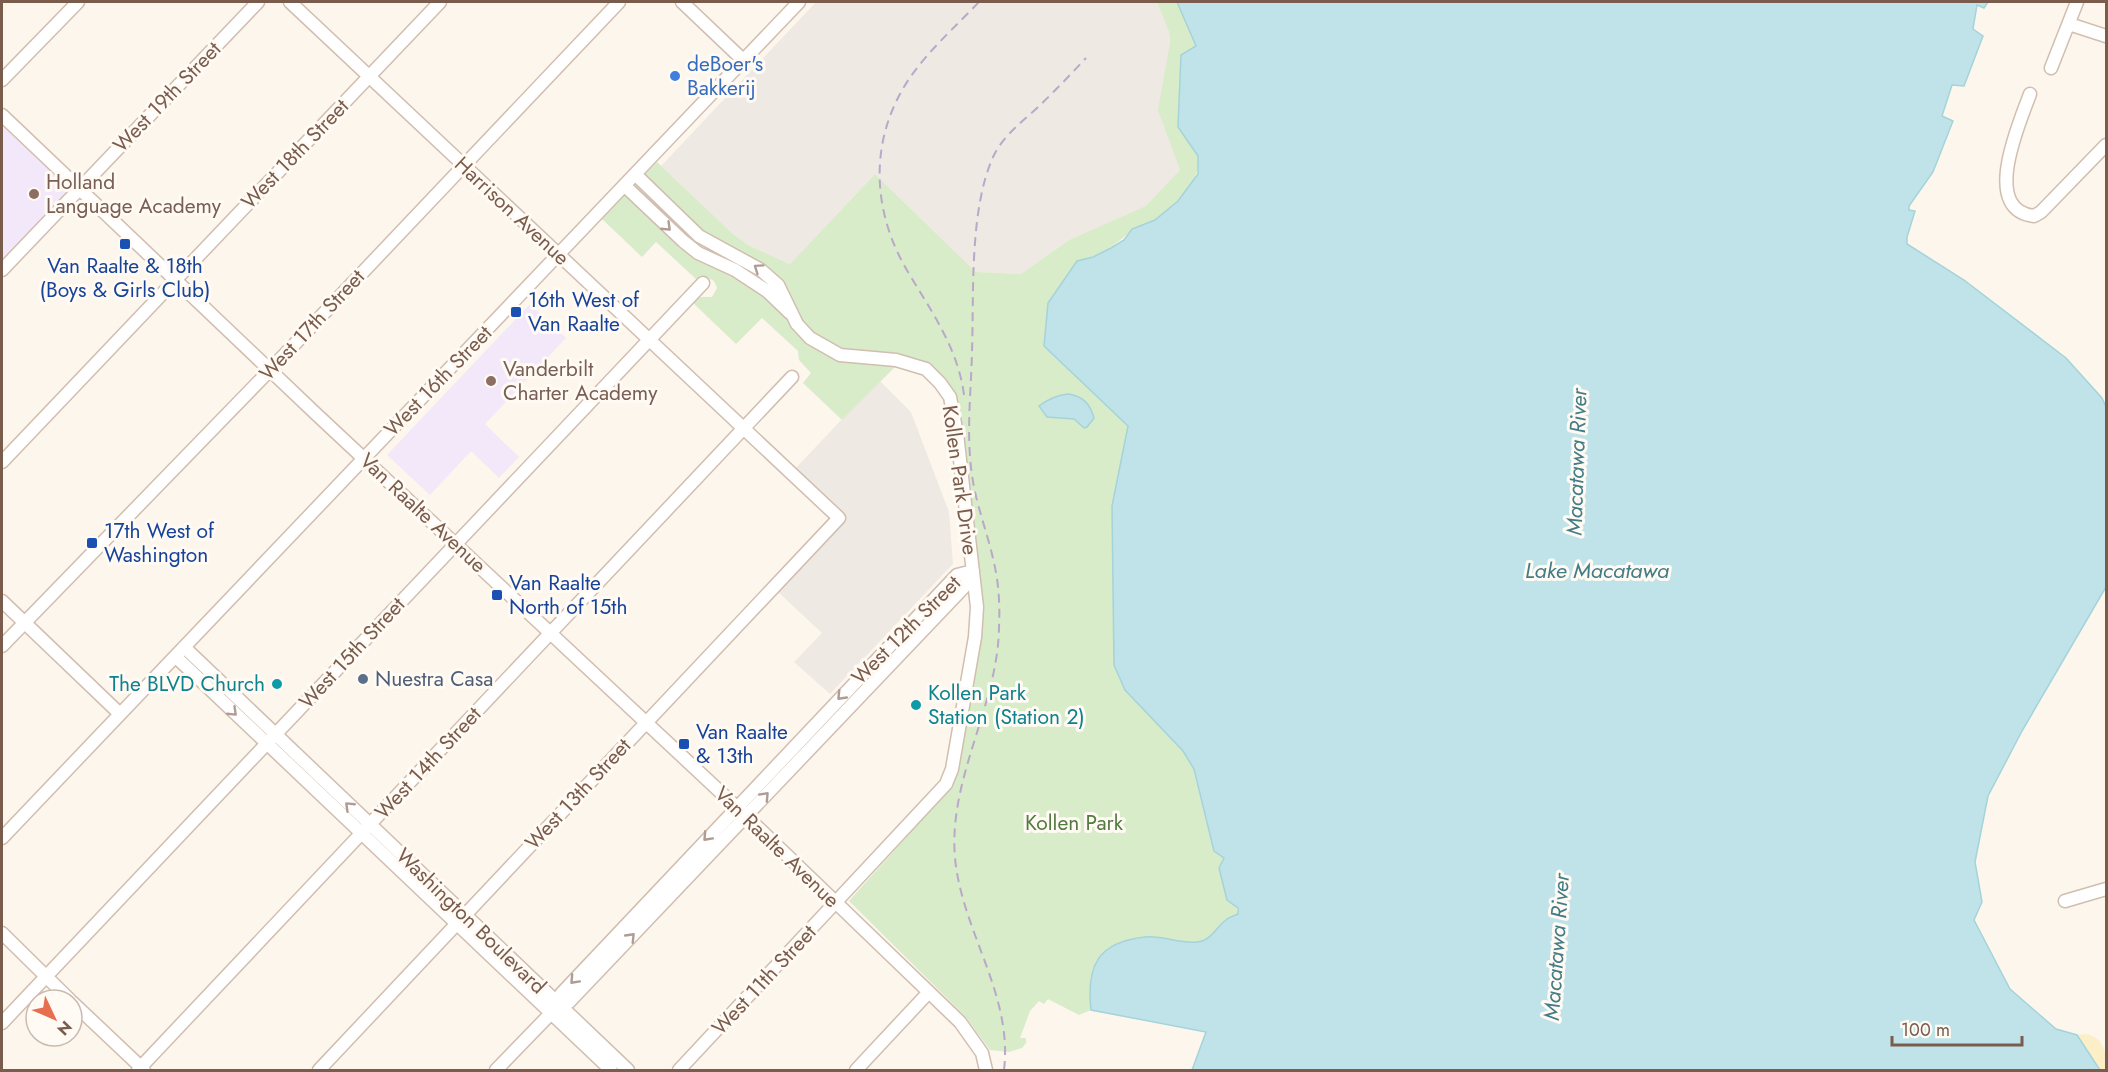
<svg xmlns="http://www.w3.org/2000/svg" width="2108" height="1072" viewBox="0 0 2108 1072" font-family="Jost,sans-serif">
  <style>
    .industrial { fill: #efe9e4 }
    .education { fill: #f3e8fa }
    .green { fill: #d8ecc9 }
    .sand { fill: #fcefc7 }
    .water { fill: #bfe3e8; stroke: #a5d3da; stroke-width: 1.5 }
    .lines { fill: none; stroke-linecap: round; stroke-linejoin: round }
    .minor-casing { stroke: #d1beb0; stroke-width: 15 }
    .minor { stroke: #fff; stroke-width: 12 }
    .rail { stroke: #b9a8c9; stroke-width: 2; stroke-dasharray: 9 6; stroke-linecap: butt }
    .oneway { stroke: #af9d94 }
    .shop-dot { fill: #3f7fe0; stroke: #fffaf3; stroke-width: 2 }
    .education-dot { fill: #8d6e63; stroke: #fffaf3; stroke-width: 2 }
    .transit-dot { fill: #1a4fb4; stroke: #fffaf3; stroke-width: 2 }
    .service-dot { fill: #5c6f8a; stroke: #fffaf3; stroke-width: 2 }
    .culture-dot { fill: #0f9aa8; stroke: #fffaf3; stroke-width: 2 }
    .labels { text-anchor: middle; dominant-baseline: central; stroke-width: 6; stroke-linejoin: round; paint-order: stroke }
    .shop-label { font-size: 21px; fill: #366cbe; stroke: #fffaf3; text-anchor: start }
    .street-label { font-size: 21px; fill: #7a5c4d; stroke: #fffaf3 }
    .education-label { font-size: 21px; fill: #785e54; stroke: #fffaf3; text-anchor: start }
    .transit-label { font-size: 21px; fill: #164399; stroke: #fffaf3; text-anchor: start }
    .service-label { font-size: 21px; fill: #4e5e75; stroke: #fffaf3; text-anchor: start }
    .culture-label { font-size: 21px; fill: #0d838f; stroke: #fffaf3; text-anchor: end }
    .park-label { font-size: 21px; fill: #537a41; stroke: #fffaf3 }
    .water-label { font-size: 22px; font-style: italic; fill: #437c86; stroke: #fffaf3 }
  </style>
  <rect width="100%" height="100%" fill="#fdf6ec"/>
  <!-- industrial -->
  <path class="industrial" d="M816 2H1157L1169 32 1180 170 1147 206 1069 240 1021 274 976 272 875 174 790 264 748 245 733 234 661 166Z
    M879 380 911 412 949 512 953 564 830 694 794 662 822 633 778 592 846 521 793 471Z"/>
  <!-- education -->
  <path class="education" d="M2 123 61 181 67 193 2 264Z
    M530 304 566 338 485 424 519 457 499 478 471 451 430 495 387 455Z"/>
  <!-- green -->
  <path class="green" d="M1157 2H1177L1196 47 1178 127C1185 135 1196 146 1198 157 1202 182 1175 206 1156 219 1149 224 1138 225 1132 230 1113 247 1102 255 1077 261L1044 346 1129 426 1113 505 1129 695 1183 751 1194 770 1214 851 1225 858 1238 914C1224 921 1211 941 1197 942 1180 944 1162 936 1145 937 1096 942 1086 964 1091 1010L1079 1015 1048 999 1044 1004 1039 1001 1030 1011 1020 1038H1026V1043L1022 1048 1009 1052 990 1050 965 1016 849 901 952 786 981 625 958 406 936 371 921 361 903 359 842 420 803 383 811 373 799 360 798 351 762 318 736 344 693 303 699 297H712L717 288 714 281 707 277 697 280 656 242 642 257 602 219 657 162 733 234 748 245 790 264 875 174 976 272 1021 274 1069 240 1146 206 1180 170 1158 110 1170 43 1169 32Z"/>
  <!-- sand -->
  <path class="sand" d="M2086 1034C2106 1039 2106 1053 2106 1070H2100L2077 1035Z"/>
  <!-- water -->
  <path class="water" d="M1177 2H1988L1984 8 1977 5 1973 29 1983 36 1964 86 1952 85 1942 116 1953 121 1933 172 1909 206V210L1915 211 1907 237V244L1964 280 2066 358 2102 398 2106 407V587L2022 731 1988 796 1975 862 1982 902 1974 920 2010 989 2056 1029 2077 1035 2100 1070H1192L1206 1032 1091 1010C1086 965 1098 942 1145 937 1162 935 1180 944 1197 942 1211 941 1216 927 1226 920 1229 917 1234 916 1238 914V908L1227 900 1219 868 1224 858 1214 851 1194 769 1183 751 1125 690 1114 665 1112 506 1128 426 1044 346 1048 303 1077 261 1093 257 1111 248 1124 240 1132 229 1155 220 1178 201 1198 174V156L1178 127 1181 55 1196 46Z
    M1068 394C1082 396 1090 403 1094 418L1087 427 1084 428 1074 419 1047 417 1039 406C1047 400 1057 395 1068 394Z"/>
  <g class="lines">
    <!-- minor casing -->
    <g class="minor-casing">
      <path id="minor" d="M290 2 839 518 319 1070
        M682 2 743 60
        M2069 24 2106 36
        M2051 68 2077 2
        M2 80 78 2
        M2030 94C2020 122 1980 210 2034 216L2041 212 2106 145
        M2 115 314 412 746 816 960 1022 982 1053 986 1070
        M636 175 699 236 761 270 778 285 797 324 810 338 840 355 896 360 926 369 940 383 950 397 957 434 977 607 975 637 952 769 946 784 679 1070
        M625 186 683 241 698 253 735 270 767 291 790 313
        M2 270 258 2
        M2 462 440 2
        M2 601 120 714
        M2 646 271 369 619 2
        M184 647 628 1070
        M176 657 611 1070
        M2 838 799 2
        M2065 901 2106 889
        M2 933 70 1000
        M72 1002 144 1070
        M559 1005 561 994 957 575 973 571
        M2 1023 703 283
        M138 1070 792 377
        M496 1070 559 1005 569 1002 964 587 973 571
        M856 1070 929 992"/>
    </g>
    <!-- minor -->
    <use href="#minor" class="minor"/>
    <!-- rail -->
    <path class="rail" d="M964 395C958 348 931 311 908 272 871 210 869 139 909 79 928 51 956 26 979 2
      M1004 1070C1013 994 962 932 955 858 948 778 998 706 999 627 1000 607 999 584 994 563 988 534 976 505 972 475 966 434 971 393 972 352 974 294 969 208 994 155 1004 135 1021 123 1037 108 1054 92 1070 75 1086 58"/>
  </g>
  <!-- one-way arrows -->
  <defs><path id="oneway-chevron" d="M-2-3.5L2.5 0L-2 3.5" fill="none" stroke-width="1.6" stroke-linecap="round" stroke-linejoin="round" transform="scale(1.5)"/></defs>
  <g class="oneway">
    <use href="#oneway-chevron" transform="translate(667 227) rotate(44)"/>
    <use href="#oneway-chevron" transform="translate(758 268) rotate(-145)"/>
    <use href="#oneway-chevron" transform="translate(841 696) rotate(134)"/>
    <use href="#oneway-chevron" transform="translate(233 712) rotate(44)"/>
    <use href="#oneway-chevron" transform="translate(765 796) rotate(-47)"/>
    <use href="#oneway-chevron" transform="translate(349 806) rotate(-136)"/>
    <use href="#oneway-chevron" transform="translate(707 837) rotate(133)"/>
    <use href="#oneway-chevron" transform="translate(631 937) rotate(-46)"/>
    <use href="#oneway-chevron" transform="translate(574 980) rotate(133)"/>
  </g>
  <!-- markers -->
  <circle class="shop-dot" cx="675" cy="76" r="6"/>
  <g class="education-dot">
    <circle cx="34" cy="194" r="6"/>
    <circle cx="491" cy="381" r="6"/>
  </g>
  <g class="transit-dot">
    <rect x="119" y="238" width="12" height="12" rx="3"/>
    <rect x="510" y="306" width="12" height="12" rx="3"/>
    <rect x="86" y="537" width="12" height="12" rx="3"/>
    <rect x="491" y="589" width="12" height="12" rx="3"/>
    <rect x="678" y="738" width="12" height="12" rx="3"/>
  </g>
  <circle class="service-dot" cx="363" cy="679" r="6"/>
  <g class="culture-dot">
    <circle cx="277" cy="684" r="6"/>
    <circle cx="916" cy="705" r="6"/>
  </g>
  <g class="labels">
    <!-- shop labels -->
    <g class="shop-label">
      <text x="687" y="64">deBoer's<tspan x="687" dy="24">Bakkerij</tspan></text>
    </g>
    <!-- street labels -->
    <g class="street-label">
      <text transform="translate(167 97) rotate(-46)">West 19th Street</text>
      <text transform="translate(295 154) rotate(-46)">West 18th Street</text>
      <text transform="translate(512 211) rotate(43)">Harrison Avenue</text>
      <text transform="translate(312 325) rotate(-47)">West 17th Street</text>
      <text transform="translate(438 381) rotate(-46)">West 16th Street</text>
      <text transform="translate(960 480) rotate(82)">Kollen Park Drive</text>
      <text transform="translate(423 513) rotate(43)">Van Raalte Avenue</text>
      <text transform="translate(906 630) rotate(-45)">West 12th Street</text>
      <text transform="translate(352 653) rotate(-47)">West 15th Street</text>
      <text transform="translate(428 763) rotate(-47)">West 14th Street</text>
      <text transform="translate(578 794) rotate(-47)">West 13th Street</text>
      <text transform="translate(777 847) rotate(44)">Van Raalte Avenue</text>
      <text transform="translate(471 921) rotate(44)">Washington Boulevard</text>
      <text transform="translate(764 980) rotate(-47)">West 11th Street</text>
    </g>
    <!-- education labels -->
    <g class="education-label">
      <text x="46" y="182">Holland<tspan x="46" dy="24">Language Academy</tspan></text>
      <text x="503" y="369">Vanderbilt<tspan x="503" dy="24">Charter Academy</tspan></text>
    </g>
    <!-- transit labels -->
    <g class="transit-label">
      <text x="125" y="266" text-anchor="middle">Van Raalte &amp; 18th<tspan x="125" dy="24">(Boys &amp; Girls Club)</tspan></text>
      <text x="528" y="300">16th West of<tspan x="528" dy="24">Van Raalte</tspan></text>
      <text x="104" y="531">17th West of<tspan x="104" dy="24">Washington</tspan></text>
      <text x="509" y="583">Van Raalte<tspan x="509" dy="24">North of 15th</tspan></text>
      <text x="696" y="732">Van Raalte<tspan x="696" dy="24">&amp; 13th</tspan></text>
    </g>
    <!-- service labels -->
    <g class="service-label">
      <text x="375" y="679">Nuestra Casa</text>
    </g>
    <!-- culture labels -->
    <g class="culture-label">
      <text x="265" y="684">The BLVD Church</text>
      <text x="928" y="693" text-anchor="start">Kollen Park<tspan x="928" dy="24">Station (Station 2)</tspan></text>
    </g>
    <!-- park labels -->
    <g class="park-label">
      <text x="1074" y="823">Kollen Park</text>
    </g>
    <!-- water labels -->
    <g class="water-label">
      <text transform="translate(1576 462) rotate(-88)">Macatawa River</text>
      <text x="1597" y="570">Lake Macatawa</text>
      <text transform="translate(1556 947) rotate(-86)">Macatawa River</text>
    </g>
  </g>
  <!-- border -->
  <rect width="2108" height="1072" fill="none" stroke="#7a5c4d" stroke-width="6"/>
  <!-- north arrow -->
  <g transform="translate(54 1018) rotate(134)"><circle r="28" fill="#fffaf3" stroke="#cabbb1" stroke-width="1.5"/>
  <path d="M0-4.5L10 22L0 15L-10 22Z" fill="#e76f51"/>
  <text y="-9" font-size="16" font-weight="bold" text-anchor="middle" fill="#7a5c4d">N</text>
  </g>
  <!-- scale -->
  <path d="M1892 1036v9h130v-9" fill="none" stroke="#7a5c4d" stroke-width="3"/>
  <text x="1901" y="1036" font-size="18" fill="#7a5c4d" stroke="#fffaf3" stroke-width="4.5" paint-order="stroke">100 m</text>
</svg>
